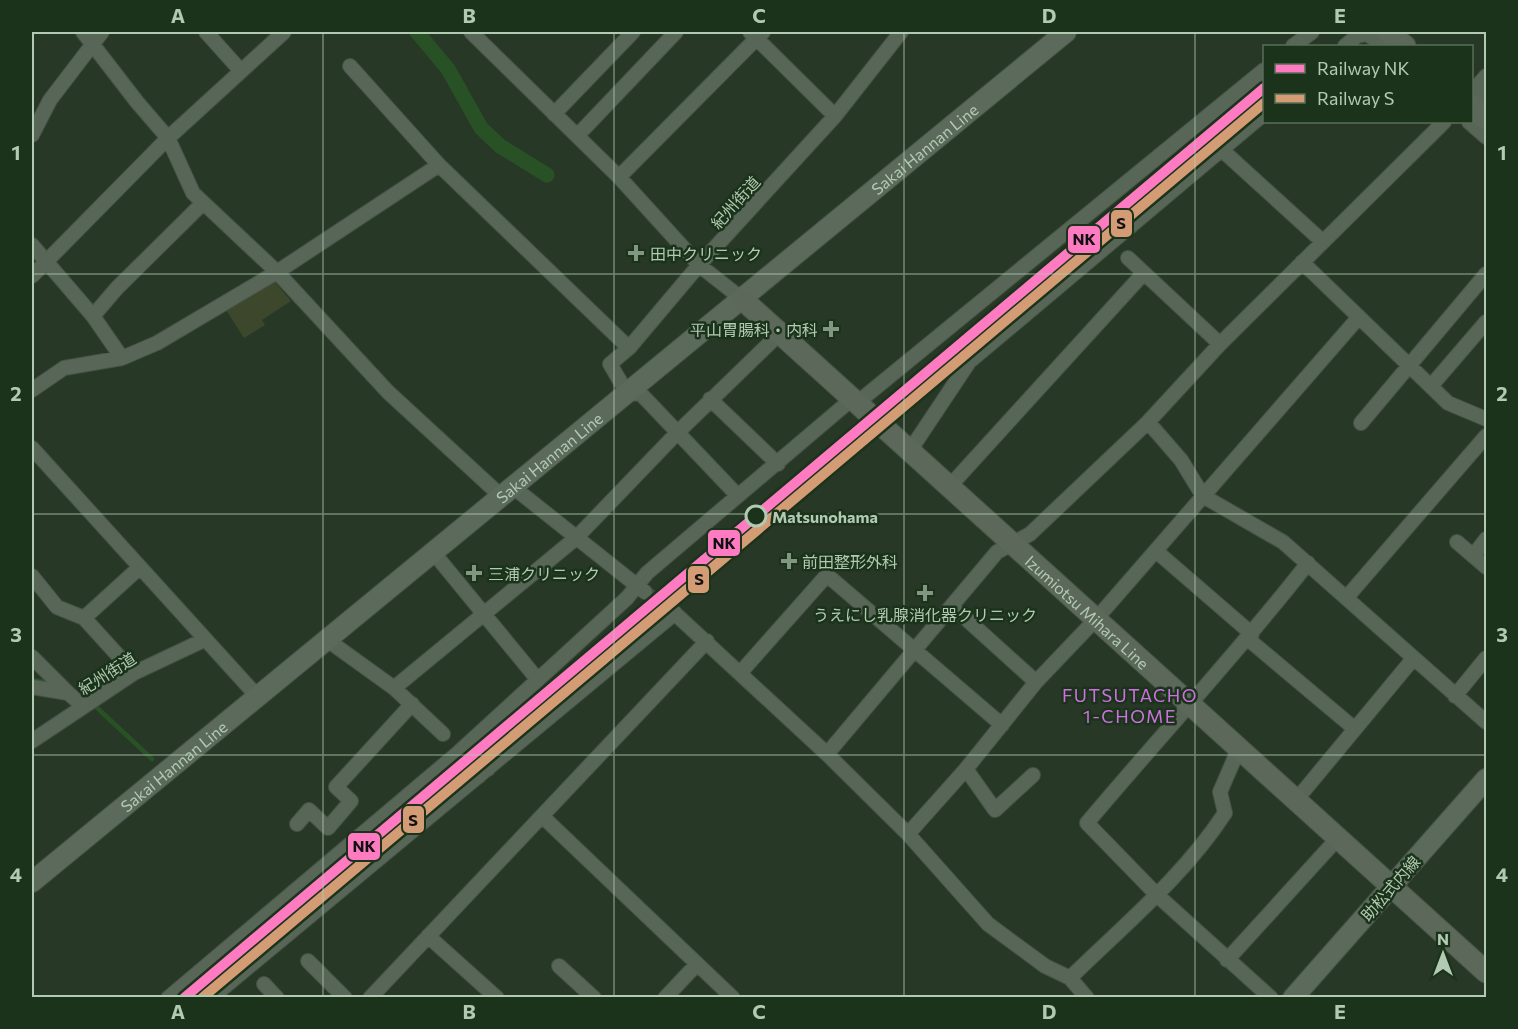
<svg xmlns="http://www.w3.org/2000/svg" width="1518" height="1029" viewBox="0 0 1518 1029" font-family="Commissioner,'Noto Sans JP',sans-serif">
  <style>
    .green { fill: #3d472b }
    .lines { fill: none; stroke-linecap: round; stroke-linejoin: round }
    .stream { stroke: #285226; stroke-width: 4.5 }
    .canal { stroke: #285226; stroke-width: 15 }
    .street-tunnel { stroke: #3d4e3c; stroke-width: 14; stroke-dasharray: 14 7; stroke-linecap: butt }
    .street-casing { stroke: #465246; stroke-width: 16 }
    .secondary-casing { stroke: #465246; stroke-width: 22 }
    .primary-casing { stroke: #455445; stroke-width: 23 }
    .street { stroke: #586658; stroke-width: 14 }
    .secondary { stroke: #5c6a5c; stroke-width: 20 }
    .primary { stroke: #5b685a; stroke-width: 21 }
    .rail-1-casing { stroke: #1b331a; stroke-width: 15 }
    .rail-2-casing { stroke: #1b331a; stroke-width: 15 }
    .rail-1 { stroke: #fe7ac1; stroke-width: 10 }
    .rail-2 { stroke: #d39c74; stroke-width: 10 }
    .grid { fill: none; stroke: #b1cab1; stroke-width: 1.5; stroke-opacity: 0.55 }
    .poi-dot { fill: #819781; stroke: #1b331a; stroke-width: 2 }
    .stop-dot { fill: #1b331a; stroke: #b1cab1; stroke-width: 3 }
    .labels { text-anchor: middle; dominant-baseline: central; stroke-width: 5; stroke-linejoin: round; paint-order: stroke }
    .street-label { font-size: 16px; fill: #b1cab1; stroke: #1b331a }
    .poi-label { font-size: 16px; fill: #b1cab1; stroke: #1b331a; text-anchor: start }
    .stop-label { font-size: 16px; font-weight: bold; fill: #b1cab1; stroke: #1b331a; text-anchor: start }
    .neighbourhood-label { font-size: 18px; letter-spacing: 1.5px; fill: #ce71e2; stroke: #1b331a }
    .line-badge { stroke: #1b331a; stroke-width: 2 }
    .pale-badge-label { font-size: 16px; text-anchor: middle; font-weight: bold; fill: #111 }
    .neatline { fill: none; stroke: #b1cab1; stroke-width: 2 }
    .grid-label { font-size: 20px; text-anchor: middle; font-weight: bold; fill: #b1cab1 }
  </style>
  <rect width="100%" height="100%" fill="#283827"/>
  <!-- green -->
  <path class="green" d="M274 281 291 301 262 320 265 325 244 338 226 310Z"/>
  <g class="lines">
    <!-- stream -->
    <path class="stream" d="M32 680 53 683
      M94 705 152 759"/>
    <!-- canal -->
    <path class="canal" d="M417 32 448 69 481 128 500 146 547 175"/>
    <!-- street-tunnel -->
    <path class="street-tunnel" d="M645 592 667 607"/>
    <!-- street casing -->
    <g class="street-casing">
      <path id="street" d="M83 32 137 102 168 138 193 193 277 272 388 392 501 496
        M206 32 241 71
        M471 32 619 177 699 265 742 299
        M750 32 835 116
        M1293 46 1312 32
        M1345 46 1357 36 1367 34 1384 46
        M350 66 439 165 629 348
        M1472 86 1486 99
        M1472 92 1486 76
        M554 114 633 32
        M1469 122 1486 137
        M32 135 50 100 102 32
        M577 136 676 32
        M1222 150 1322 241
        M619 177 763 32
        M32 245 93 316 122 358
        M1128 258 1220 344
        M1302 262 1448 403 1486 419
        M32 276 168 138 284 32
        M93 316 117 288 203 203
        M1431 386 1486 322
        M32 390 64 368 122 358 157 343 277 272 439 165
        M710 399 778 464
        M857 403 1264 70
        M1148 422 1181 460 1203 496 1283 542 1486 722
        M1361 423 1486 274
        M32 448 257 696
        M909 452 969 362 1264 114
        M513 487 645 592
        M949 487 1143 274
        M738 496 641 394 627 393 610 364 629 348 699 265 835 116 901 32
        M1457 542 1486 567
        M1156 551 1252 634
        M433 552 538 680
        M1473 556 1486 539
        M32 576 57 607 84 618 134 673
        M1347 597 1486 436
        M952 606 1036 682
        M669 608 827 754 908 834 988 924 1045 966 1070 978 1087 998
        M84 618 139 568
        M326 639 394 688 443 734
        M1248 639 1355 729
        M32 657 68 693
        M741 672 827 575 1002 725
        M32 687 68 693 83 706
        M394 688 576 538 677 433 779 334
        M1455 696 1486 658
        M32 741 134 673 204 640
        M466 746 488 769
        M459 752 479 776
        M827 754 997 552 1030 534 1148 422 1220 344 1444 122
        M966 769 995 810 1033 775
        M1297 799 1413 659
        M542 816 733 998
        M297 824 309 810 328 828 351 801 336 787 412 704
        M908 834 966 769 1036 682 1097 618 1359 317
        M428 936 497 998
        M1227 960 1338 838
        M308 961 345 998
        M559 966 594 998
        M1070 978C1124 925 1183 877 1225 813L1220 792 1239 748
        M264 984 277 998
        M168 998 459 752 627 598 647 573 852 399
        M211 998 675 613
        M370 998 707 641
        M665 998 697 964
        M1271 998 1157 895 1087 823C1160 736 1238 653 1308 563"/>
    </g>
    <!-- secondary casing -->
    <g class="secondary-casing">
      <g id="secondary">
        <path id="s1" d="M32 882 1066 32"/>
        <path d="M1293 998 1486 779"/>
      </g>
    </g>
    <!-- primary casing -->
    <g class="primary-casing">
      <g id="primary">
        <path d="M1388 32 1405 46"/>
        <path d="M1472 105 1486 119"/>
        <path id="s2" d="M742 299 1486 972"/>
      </g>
    </g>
    <!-- street -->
    <use href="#street" class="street"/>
    <!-- secondary -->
    <use href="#secondary" class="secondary"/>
    <!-- primary -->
    <use href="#primary" class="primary"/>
    <!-- rail-1 casing -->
    <g class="rail-1-casing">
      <path id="rail-1" d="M184 998 1264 88"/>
    </g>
    <!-- rail-2 casing -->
    <g class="rail-2-casing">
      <path id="rail-2" d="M202 998 1264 103"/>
    </g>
    <!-- rail-1 -->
    <use href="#rail-1" class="rail-1"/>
    <!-- rail-2 -->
    <use href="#rail-2" class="rail-2"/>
  </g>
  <!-- grid -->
  <path class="grid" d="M323 32V998M614 32V998M904 32V998M1195 32V998M32 274H1486M32 514H1486M32 755H1486"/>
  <!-- markers -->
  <g class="poi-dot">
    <path d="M633 244h6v6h6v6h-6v6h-6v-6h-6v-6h6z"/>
    <path d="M828 320h6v6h6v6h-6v6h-6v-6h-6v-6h6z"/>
    <path d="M786 552h6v6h6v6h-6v6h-6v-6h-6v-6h6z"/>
    <path d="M471 564h6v6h6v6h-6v6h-6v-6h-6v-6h6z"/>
    <path d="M922 584h6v6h6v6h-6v6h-6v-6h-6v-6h6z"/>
  </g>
  <circle class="stop-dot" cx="756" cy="516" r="10"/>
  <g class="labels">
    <!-- street labels -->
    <g class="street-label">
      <text stroke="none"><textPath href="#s1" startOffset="1155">Sakai Hannan Line</textPath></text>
      <text transform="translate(735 202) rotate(-48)">紀州街道</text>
      <text stroke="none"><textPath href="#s1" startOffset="669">Sakai Hannan Line</textPath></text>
      <text stroke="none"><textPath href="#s2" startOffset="466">Izumiotsu Mihara Line</textPath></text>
      <text transform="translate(107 673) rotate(-32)">紀州街道</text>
      <text stroke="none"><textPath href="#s1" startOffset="183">Sakai Hannan Line</textPath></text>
      <text transform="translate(1390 888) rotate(-49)">助松式内線</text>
    </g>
    <!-- poi labels -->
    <g class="poi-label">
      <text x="650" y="253">田中クリニック</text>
      <text x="818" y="329" text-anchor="end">平山胃腸科・内科</text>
      <text x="802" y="561">前田整形外科</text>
      <text x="488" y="573">三浦クリニック</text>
      <text x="925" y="614" text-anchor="middle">うえにし乳腺消化器クリニック</text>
    </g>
    <!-- stop labels -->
    <g class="stop-label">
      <text x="772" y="516">Matsunohama</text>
    </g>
    <!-- neighbourhood labels -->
    <g class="neighbourhood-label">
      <text x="1130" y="695">FUTSUTACHO<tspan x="1130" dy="21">1-CHOME</tspan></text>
    </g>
  </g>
  <g class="line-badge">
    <rect x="1110" y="209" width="23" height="29" rx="6" fill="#d39c74"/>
    <rect x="1067" y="225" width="34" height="29" rx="6" fill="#fe7ac1"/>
    <rect x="707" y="529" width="34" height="28" rx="6" fill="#fe7ac1"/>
    <rect x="687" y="565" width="23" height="29" rx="6" fill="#d39c74"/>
    <rect x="402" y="805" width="23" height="29" rx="6" fill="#d39c74"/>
    <rect x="347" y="832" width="34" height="29" rx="6" fill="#fe7ac1"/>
  </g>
  <g class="pale-badge-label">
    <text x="1121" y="229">S</text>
    <text x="1084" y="245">NK</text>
    <text x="724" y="549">NK</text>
    <text x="699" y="585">S</text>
    <text x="413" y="826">S</text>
    <text x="364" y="852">NK</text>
  </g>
  <!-- border -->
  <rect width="1518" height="1029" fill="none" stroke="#1b331a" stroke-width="66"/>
  <!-- legend -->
  <rect x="1263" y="45" width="210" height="78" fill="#1b331a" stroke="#576f56" stroke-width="1.5"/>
  <rect x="1275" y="64" width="30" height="9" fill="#fe7ac1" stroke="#576f56" stroke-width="1.5"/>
  <text x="1317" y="75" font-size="18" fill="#b1cab1">Railway NK</text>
  <rect x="1275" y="94" width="30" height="9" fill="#d39c74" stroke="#576f56" stroke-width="1.5"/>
  <text x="1317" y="105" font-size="18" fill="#b1cab1">Railway S</text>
  <!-- north arrow -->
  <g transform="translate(1443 954)" stroke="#1b331a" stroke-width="4.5" paint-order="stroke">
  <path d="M0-4.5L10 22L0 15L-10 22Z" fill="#b1cab1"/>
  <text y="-9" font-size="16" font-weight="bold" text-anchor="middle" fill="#b1cab1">N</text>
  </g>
  <rect x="33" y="33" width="1452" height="963" class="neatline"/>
  <g class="grid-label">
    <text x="178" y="23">A</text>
    <text x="469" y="23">B</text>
    <text x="759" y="23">C</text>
    <text x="1049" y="23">D</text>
    <text x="1340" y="23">E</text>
    <text x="16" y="160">1</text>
    <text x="1502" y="160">1</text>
    <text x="16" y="401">2</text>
    <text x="1502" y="401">2</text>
    <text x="16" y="642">3</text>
    <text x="1502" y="642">3</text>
    <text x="16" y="882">4</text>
    <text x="1502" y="882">4</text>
    <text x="178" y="1019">A</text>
    <text x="469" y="1019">B</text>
    <text x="759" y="1019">C</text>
    <text x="1049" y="1019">D</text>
    <text x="1340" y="1019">E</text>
  </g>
</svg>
